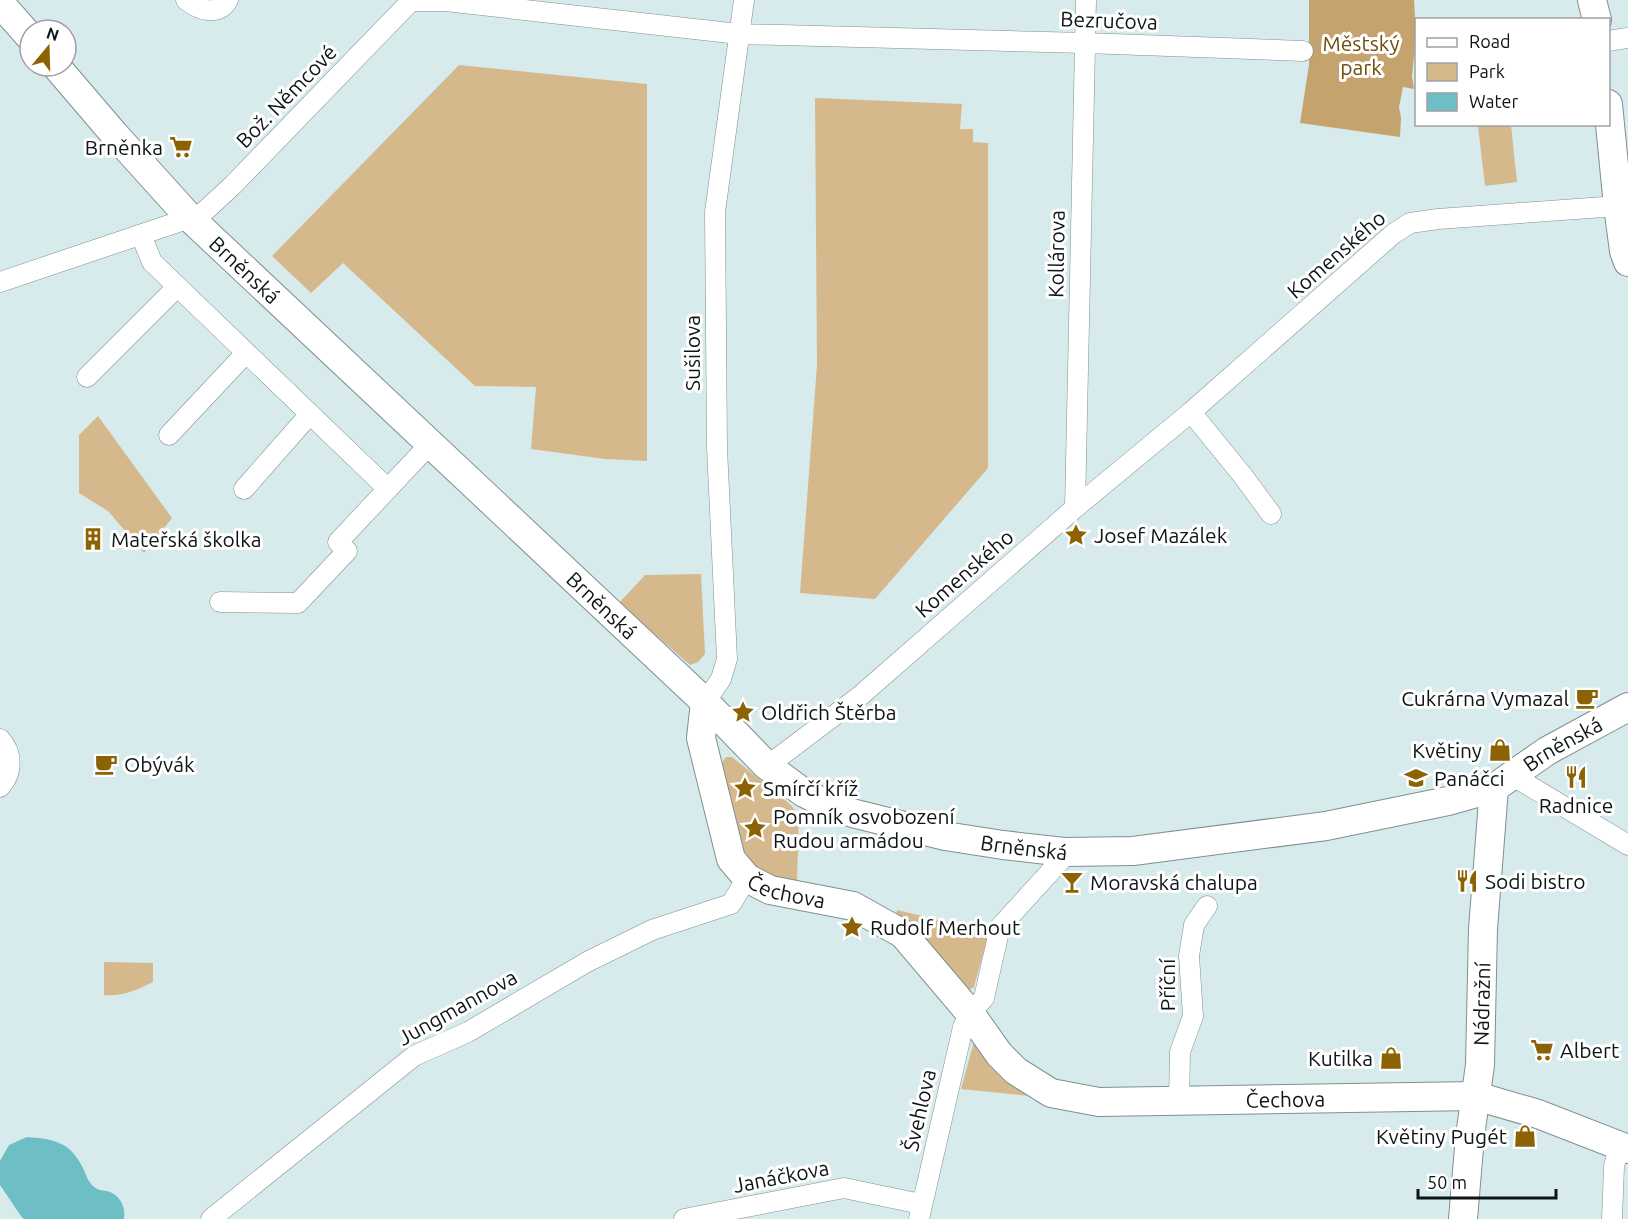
<svg xmlns="http://www.w3.org/2000/svg" width="1628" height="1219" viewBox="0 0 1628 1219" font-family="Ubuntu,sans-serif">
  <style>
    .green { fill: #d5b98d }
    .forest { fill: #c4a36f }
    .water { fill: #6ebec6 }
    .lines { fill: none; stroke-linecap: round; stroke-linejoin: round }
    .street-casing { stroke: #7f9092; stroke-width: 21 }
    .secondary-casing { stroke: #7f9092; stroke-width: 30 }
    .street { stroke: #fff; stroke-width: 20 }
    .secondary { stroke: #fff; stroke-width: 28 }
    .labels { text-anchor: middle; dominant-baseline: central; stroke-width: 6; stroke-linejoin: round; paint-order: stroke }
    .street-label { font-size: 21px; fill: #0e1515; stroke: #fff }
    .park-label { font-size: 21px; fill: #6e4d0b; stroke: #fff }
    .poi-label { font-size: 21px; fill: #0e1515; stroke: #fff; text-anchor: start }
  </style>
  <rect width="100%" height="100%" fill="#d7eaec"/>
  <!-- green -->
  <path class="green" d="M459 65 647 84V461L605 459 531 449 536 387 475 386 343 263 311 293 272 256Z
    M815 98 962 104 960 129H973V142L988 143V468L875 599 800 593 817 365Z
    M1495 125H1511L1517 182 1485 186 1478 126Z
    M98 416 172 518 144 553 108 511 79 493V435Z
    M701 574 705 654 698 662 690 665 619 603 645 575Z
    M726 757H732L791 805 799 816 797 882C773 877 756 871 742 851L722 763Z
    M897 910 989 932 974 987 964 993 895 921Z
    M104 962 153 963V982C138 990 121 997 104 995Z
    M975 1038 1030 1096 961 1089Z"/>
  <!-- forest -->
  <path class="forest" d="M1309 0H1414L1416 36 1412 76 1414 89 1403 87 1399 107 1401 118 1400 137 1300 123 1309 65Z"/>
  <!-- water -->
  <path class="water" d="M27 1137C52 1139 69 1141 82 1166 85 1172 88 1182 93 1186 98 1191 104 1190 110 1192 121 1196 126 1209 124 1219H24L21 1216 0 1185V1161L9 1145Z"/>
  <g class="lines">
    <!-- street casing -->
    <g class="street-casing">
      <path id="street" d="M186 0C199 10 218 17 228 0
        M411 1H445L739 34 1085 43 1303 51
        M1608 41 1628 38
        M194 221 233 185 411 1
        M141 235 152 262 388 489
        M0 282 190 218
        M87 377 177 287
        M1191 412 1243 476 1271 514
        M169 435 246 353
        M244 489 310 414
        M1075 508 1086 0
        M220 602 298 603 347 551 338 542 430 444
        M705 702 721 679 727 659 717 448 715 212 744 0
        M0 739C13 753 13 773 0 787
        M766 765 778 758 860 696 1075 508 1191 412 1393 234 1410 223 1438 219 1618 206
        M1513 776 1628 845
        M1179 1101 1180 1052 1193 1016 1189 956 1194 925 1207 906
        M211 1219 414 1056 468 1032 587 962 652 930 731 904 747 878
        M684 1219 844 1188 921 1204
        M919 1219 963 1027 970 1013 984 998 1000 927 1061 860 1064 852
        M1612 1219 1614 1167 1619 1145"/>
    </g>
    <!-- secondary casing -->
    <g class="secondary-casing">
      <g id="secondary">
        <path d="M1592 0 1597 20"/>
        <path d="M0 3 30 37"/>
        <path id="s1" d="M56 66 115 135 190 218 705 702 766 765 804 793 831 806 856 814 945 836 1003 845 1064 852 1133 851 1326 826 1448 801 1494 788 1547 751 1628 707"/>
        <path d="M1608 104 1618 206 1624 251 1628 262"/>
        <path id="s2" d="M705 702 701 738 731 859 747 878 770 890 853 906 903 934 970 1013 999 1054 1016 1071 1051 1093 1099 1102 1476 1096 1538 1114 1628 1149"/>
        <path id="s3" d="M1463 1219 1470 1136 1480 1065 1483 929 1494 788"/>
      </g>
    </g>
    <!-- street -->
    <use href="#street" class="street"/>
    <!-- secondary -->
    <use href="#secondary" class="secondary"/>
  </g>
  <!-- icons -->
  <defs>
    <g id="supermarket-bare" transform="scale(1.8)"><path d="M-6-5.5h2.5l.6 2H6L4.5 2H-2.5L-4.4-4H-6ZM-1.5 3.2a1.3 1.3 0 1 0 .1 0ZM3 3.2a1.3 1.3 0 1 0 .1 0Z" fill="#8c6204" stroke="#fff" stroke-width="2.5" paint-order="stroke"/></g>
    <g id="sight-bare" transform="scale(1.8)"><path d="M0-6L1.8-2.2L6-1.7L2.9 1.2L3.7 5.4L0 3.3L-3.7 5.4L-2.9 1.2L-6-1.7L-1.8-2.2Z" fill="#8c6204" stroke="#fff" stroke-width="2.5" paint-order="stroke"/></g>
    <g id="building-bare" transform="scale(1.8)"><path d="M-4-6H4V6H1V3H-1V6H-4ZM-2.5-4.3h1.7v1.8h-1.7ZM.8-4.3h1.7v1.8H.8ZM-2.5-1h1.7V.8h-1.7ZM.8-1h1.7V.8H.8Z" fill="#8c6204" stroke="#fff" stroke-width="2.5" paint-order="stroke"/></g>
    <g id="cafe-bare" transform="scale(1.8)"><path d="M-5.5-4.5H6V0H3Q3 3.5 0 3.5H-2.5Q-5.5 3.5-5.5 0ZM3-3.2v2h1.7v-2ZM-6 4.5H4V6H-6Z" fill="#8c6204" stroke="#fff" stroke-width="2.5" paint-order="stroke"/></g>
    <g id="shop-bare" transform="scale(1.8)"><path d="M-5-2.5h2.3a2.7 3.5 0 0 1 5.4 0H5L5.5 6h-11ZM-1.5-2.5h3a1.5 2.3 0 0 0-3 0Z" fill="#8c6204" stroke="#fff" stroke-width="2.5" paint-order="stroke"/></g>
    <g id="restaurant-bare" transform="scale(1.8)"><path d="M-5-6h1v4h1v-4h1v4h1v-4h1v5L-1.5 .5V6h-2V.5L-5-1ZM5-6V6H3V1.5H1.5Q1.5-4 5-6Z" fill="#8c6204" stroke="#fff" stroke-width="2.5" paint-order="stroke"/></g>
    <g id="school-bare" transform="scale(1.8)"><path d="M0-5L7-2L0 1L-7-2ZM-4 1L0 2.5L4 1V4Q0 6-4 4Z" fill="#8c6204" stroke="#fff" stroke-width="2.5" paint-order="stroke"/></g>
    <g id="bar-bare" transform="scale(1.8)"><path d="M-6-5H6L.8 .8V4.5H3.5V6h-7V4.5H-.8V.8Z" fill="#8c6204" stroke="#fff" stroke-width="2.5" paint-order="stroke"/></g>
  </defs>
  <g fill-rule="evenodd">
    <use href="#supermarket-bare" x="181" y="147"/>
    <use href="#sight-bare" x="1076" y="535"/>
    <use href="#building-bare" x="93" y="539"/>
    <use href="#cafe-bare" x="1587" y="698"/>
    <use href="#sight-bare" x="743" y="712"/>
    <use href="#shop-bare" x="1500" y="750"/>
    <use href="#cafe-bare" x="106" y="764"/>
    <use href="#restaurant-bare" x="1576" y="777"/>
    <use href="#school-bare" x="1416" y="778"/>
    <use href="#sight-bare" x="745" y="788"/>
    <use href="#sight-bare" x="755" y="828"/>
    <use href="#restaurant-bare" x="1467" y="881"/>
    <use href="#bar-bare" x="1072" y="882"/>
    <use href="#sight-bare" x="852" y="927"/>
    <use href="#supermarket-bare" x="1542" y="1050"/>
    <use href="#shop-bare" x="1391" y="1058"/>
    <use href="#shop-bare" x="1525" y="1136"/>
  </g>
  <g class="labels">
    <!-- street labels -->
    <g class="street-label">
      <text transform="translate(1109 20) rotate(2)">Bezručova</text>
      <text transform="translate(286 96) rotate(-46)">Bož. Němcové</text>
      <text transform="translate(1056 254) rotate(-89)">Kollárova</text>
      <text transform="translate(1336 254) rotate(-41)">Komenského</text>
      <text stroke="none"><textPath href="#s1" startOffset="278">Brněnská</textPath></text>
      <text transform="translate(692 353) rotate(-90)">Sušilova</text>
      <text transform="translate(964 573) rotate(-41)">Komenského</text>
      <text stroke="none"><textPath href="#s1" startOffset="768">Brněnská</textPath></text>
      <text stroke="none"><textPath href="#s1" startOffset="1830">Brněnská</textPath></text>
      <text stroke="none"><textPath href="#s1" startOffset="1272">Brněnská</textPath></text>
      <text stroke="none"><textPath href="#s2" startOffset="228">Čechova</textPath></text>
      <text transform="translate(1167 985) rotate(-90)">Příční</text>
      <text stroke="none"><textPath href="#s3" startOffset="216">Nádražní</textPath></text>
      <text transform="translate(457 1007) rotate(-29)">Jungmannova</text>
      <text stroke="none"><textPath href="#s2" startOffset="808">Čechova</textPath></text>
      <text transform="translate(919 1110) rotate(-77)">Švehlova</text>
      <text transform="translate(781 1176) rotate(-11)">Janáčkova</text>
    </g>
    <!-- park labels -->
    <g class="park-label">
      <text x="1361" y="43">Městský<tspan x="1361" dy="24">park</tspan></text>
    </g>
    <!-- poi labels -->
    <g class="poi-label">
      <text x="163" y="147" text-anchor="end">Brněnka</text>
      <text x="1094" y="535">Josef Mazálek</text>
      <text x="111" y="539">Mateřská školka</text>
      <text x="1569" y="698" text-anchor="end">Cukrárna Vymazal</text>
      <text x="761" y="712">Oldřich Štěrba</text>
      <text x="1482" y="750" text-anchor="end">Květiny</text>
      <text x="124" y="764">Obývák</text>
      <text x="1434" y="778">Panáčci</text>
      <text x="763" y="788">Smírčí kříž</text>
      <text x="1576" y="805" text-anchor="middle">Radnice</text>
      <text x="773" y="816">Pomník osvobození<tspan x="773" dy="24">Rudou armádou</tspan></text>
      <text x="1485" y="881">Sodi bistro</text>
      <text x="1090" y="882">Moravská chalupa</text>
      <text x="870" y="927">Rudolf Merhout</text>
      <text x="1560" y="1050">Albert</text>
      <text x="1373" y="1058" text-anchor="end">Kutilka</text>
      <text x="1507" y="1136" text-anchor="end">Květiny Pugét</text>
    </g>
  </g>
  <!-- legend -->
  <rect x="1415" y="18" width="195" height="108" fill="#ffffff" stroke="#9fa1a1" stroke-width="1.5"/>
  <rect x="1427" y="38" width="30" height="9" fill="#ffffff" stroke="#9fa1a1" stroke-width="1.5"/>
  <text x="1469" y="48" font-size="18" fill="#0e1515">Road</text>
  <rect x="1427" y="63" width="30" height="18" fill="#d5b98d" stroke="#9fa1a1" stroke-width="1.5"/>
  <text x="1469" y="78" font-size="18" fill="#0e1515">Park</text>
  <rect x="1427" y="93" width="30" height="18" fill="#6ebec6" stroke="#9fa1a1" stroke-width="1.5"/>
  <text x="1469" y="108" font-size="18" fill="#0e1515">Water</text>
  <!-- north arrow -->
  <g transform="translate(48 48) rotate(19)"><circle r="28" fill="#ffffff" stroke="#9fa1a1" stroke-width="1.5"/>
  <path d="M0-4.5L10 22L0 15L-10 22Z" fill="#8c6204"/>
  <text y="-9" font-size="16" font-weight="bold" text-anchor="middle" fill="#0e1515">N</text>
  </g>
  <!-- scale -->
  <path d="M1418 1189v9h138v-9" fill="none" stroke="#0e1515" stroke-width="3"/>
  <text x="1427" y="1189" font-size="18" fill="#0e1515" stroke="#ffffff" stroke-width="4.5" paint-order="stroke">50 m</text>
</svg>
